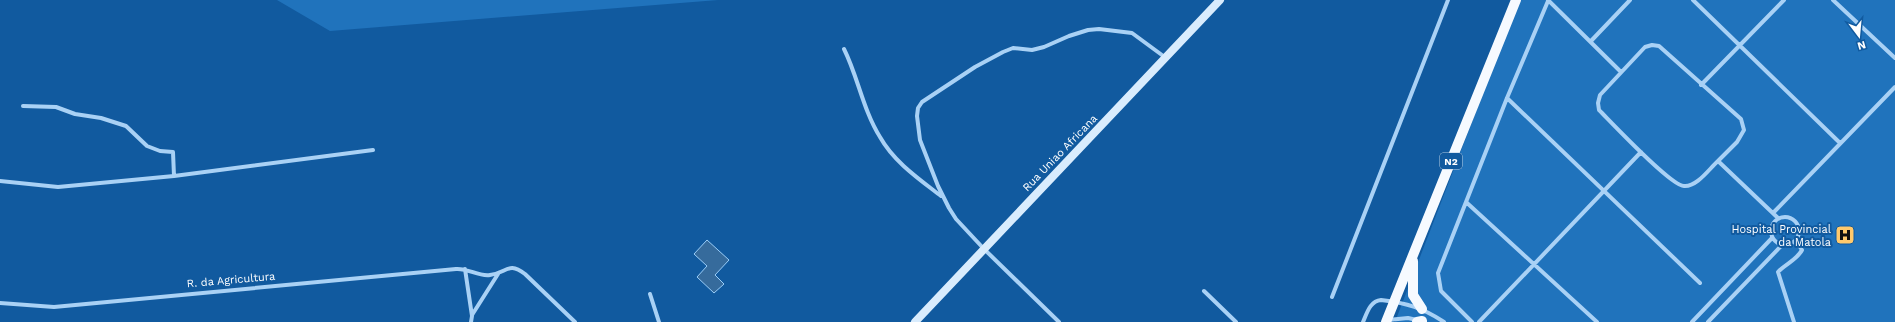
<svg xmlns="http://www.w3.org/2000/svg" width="1895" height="322" viewBox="0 0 1895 322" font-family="'Work Sans',sans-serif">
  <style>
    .green { fill: #2073bc }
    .water { fill: #366b9c; stroke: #9acdf8 }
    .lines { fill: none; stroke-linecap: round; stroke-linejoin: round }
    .minor { stroke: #a9d1f5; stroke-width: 4 }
    .secondary { stroke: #d9ecfd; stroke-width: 8 }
    .primary { stroke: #f6faff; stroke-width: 10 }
    .labels { text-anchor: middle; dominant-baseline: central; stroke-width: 4; stroke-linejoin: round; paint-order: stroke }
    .shield { fill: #115a9f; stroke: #b8cee2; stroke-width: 1 }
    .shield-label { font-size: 10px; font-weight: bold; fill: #fff }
    .street-label { font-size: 11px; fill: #fff; stroke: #115a9f }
    .poi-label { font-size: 11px; fill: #fff; stroke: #115a9f; text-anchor: end }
  </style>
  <rect width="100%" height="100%" fill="#115a9f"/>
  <!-- green -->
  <path class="green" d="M277 0H718L330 31Z
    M1519 0H1895V322H1395Z"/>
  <!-- water -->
  <path class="water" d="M707 240 729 260 715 275 724 284 714 293 697 277 707 266 694 254Z"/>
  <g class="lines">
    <!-- minor -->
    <path class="minor" d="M1548 0 1621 72
      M1693 0 1840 143
      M1833 0 1895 58
      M1591 41 1630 0
      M844 49C858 77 863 110 880 137 894 162 919 179 941 196
      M1701 85 1784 0
      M1507 98 1700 283
      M23 106 56 107 75 114 101 118 126 126 147 146 160 151 173 152 174 176
      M1718 161C1709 169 1697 187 1684 186 1671 186 1611 122 1599 110L1598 103 1600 95 1645 47 1652 45 1659 46 1741 119 1744 130 1737 142 1718 161 1778 218
      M0 181 58 187 174 176 373 150
      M1466 202 1597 322
      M1773 213 1895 87
      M1771 231a14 14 0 1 1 28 0a14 14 0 1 1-28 0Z
      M465 269 472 316 471 322
      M1204 291 1236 322
      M650 294 659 322
      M1332 297 1448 0
      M0 303 54 307 456 269C468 268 479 277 490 275 507 273 508 261 525 274L575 322
      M472 315 498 274
      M1388 320 1408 318 1417 320
      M1059 322 984 249 956 219 949 208 938 186 920 140 917 116 918 108 922 102 975 67 1003 52 1013 48 1032 50 1044 47 1069 36 1088 30 1099 29 1132 33 1166 58
      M1363 322C1367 313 1370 301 1381 300 1407 303 1423 308 1444 322
      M1472 322 1441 291 1438 273 1507 98 1548 1
      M1479 322 1641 152
      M1692 322 1772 238
      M1708 322 1782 245
      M1794 322 1778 272C1785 264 1797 260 1802 250L1796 241"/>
    <!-- secondary -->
    <path class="secondary" d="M915 322 1220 0"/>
    <!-- primary -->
    <path class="primary" d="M1413 261V295L1422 309
      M1386 322 1516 0
      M1417 322 1422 321"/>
  </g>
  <!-- icons -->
  <defs>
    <g id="hospital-square" transform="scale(1)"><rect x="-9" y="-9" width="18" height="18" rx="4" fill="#ffc96c" stroke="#115a9f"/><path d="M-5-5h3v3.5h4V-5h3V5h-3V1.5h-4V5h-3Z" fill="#111"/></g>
  </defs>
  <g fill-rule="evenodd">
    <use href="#hospital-square" x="1845" y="235"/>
  </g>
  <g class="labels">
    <!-- shield labels -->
    <rect class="shield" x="1440" y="153" width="22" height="16" rx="3"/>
    <g class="shield-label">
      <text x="1451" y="161">N2</text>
    </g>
    <!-- street labels -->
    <g class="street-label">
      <text transform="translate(1060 153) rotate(-46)">Rua Uniao Africana</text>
      <text transform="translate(231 280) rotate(-5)">R. da Agricultura</text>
    </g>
    <!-- poi labels -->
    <g class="poi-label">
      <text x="1831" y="229">Hospital Provincial<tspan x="1831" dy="13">da Matola</tspan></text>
    </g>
  </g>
  <!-- north arrow -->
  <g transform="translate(1859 36) rotate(164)" stroke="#115a9f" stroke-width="3" paint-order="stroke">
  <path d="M0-3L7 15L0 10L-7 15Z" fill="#ffffff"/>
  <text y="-6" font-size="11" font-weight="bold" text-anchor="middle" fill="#ffffff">N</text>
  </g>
</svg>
